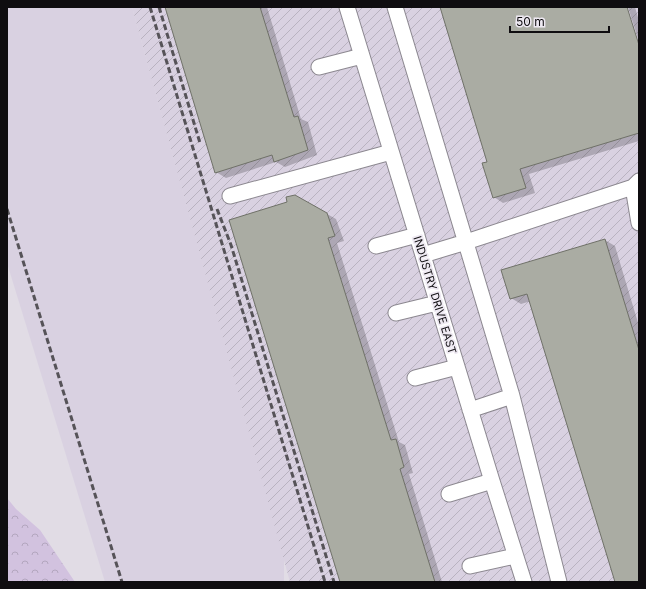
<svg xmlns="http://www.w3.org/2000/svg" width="646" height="589" viewBox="0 0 646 589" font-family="Inter,sans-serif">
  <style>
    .built { fill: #d9d1e1 }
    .industrial { fill: url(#industrial-furrows) }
    .forest { fill: url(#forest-crowns) }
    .shadow { fill: #0003 }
    .building { fill: #aaaca3; stroke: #6f7168 }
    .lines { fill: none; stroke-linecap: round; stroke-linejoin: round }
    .minor-casing { stroke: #8c8890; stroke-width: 17 }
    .minor { stroke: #fff; stroke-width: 15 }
    .rail { stroke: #565358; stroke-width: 3; stroke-dasharray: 6 3; stroke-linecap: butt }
    .labels { text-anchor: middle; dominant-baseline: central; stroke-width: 3.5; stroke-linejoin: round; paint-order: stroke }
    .street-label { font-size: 11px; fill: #0f0d10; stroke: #eee9f2 }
  </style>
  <defs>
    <pattern id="industrial-furrows" width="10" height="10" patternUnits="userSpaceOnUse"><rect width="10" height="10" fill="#d9d1e1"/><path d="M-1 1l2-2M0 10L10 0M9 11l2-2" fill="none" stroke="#b9b2c0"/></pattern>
    <pattern id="forest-crowns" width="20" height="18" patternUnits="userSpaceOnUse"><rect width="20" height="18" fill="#d2c2df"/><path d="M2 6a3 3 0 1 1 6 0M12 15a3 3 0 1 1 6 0" fill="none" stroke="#b3a6be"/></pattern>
  </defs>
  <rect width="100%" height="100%" fill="#e1dce5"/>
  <!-- built -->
  <path class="built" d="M7 7H132L284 558V582H105L7 263Z"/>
  <!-- industrial -->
  <path class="industrial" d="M132 7H639V582H290Z"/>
  <!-- forest -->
  <path class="forest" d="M7 498 16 509 40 530 75 582H7Z"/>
  <!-- shadow -->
  <path class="shadow" d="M166 7H267L301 119 308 122 317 155 285 167 276 162 226 178 216 172Z
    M441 7H626L639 49V141L529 174 535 193 503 203 494 197 488 163Z
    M628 7H635L639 21V42Z
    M295 196 336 219 344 241 337 243 399 442 405 445 413 473 409 474 442 582H341L288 203Z
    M605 240 615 246 639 326V582H616L531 301 521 304 511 298Z"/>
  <!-- building -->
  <path class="building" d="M165 7H260L294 117 298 116 308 150 274 162 272 155 215 173Z
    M440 7H627L639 45V133L520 169 526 188 493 198 482 163 487 162Z
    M295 195 327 213 335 236 328 238 391 440 396 439 404 467 400 469 435 582H340L229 220 287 202 286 197Z
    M605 239 639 350V582H615L527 294 510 299 501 270Z"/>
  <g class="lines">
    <!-- minor casing -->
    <g class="minor-casing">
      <path id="minor" d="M347 7 492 481 524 582
        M395 7 512 396 559 582
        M319 67 362 56
        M633 187 639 223
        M230 196 391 152
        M376 246 417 235
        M423 255 466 242 633 187 639 181
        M396 313 437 303
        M415 378 457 367
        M470 410 512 396
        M449 494 492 481
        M470 566 515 556"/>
    </g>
    <!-- minor -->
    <use href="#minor" class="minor"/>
    <!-- rail -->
    <path class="rail" d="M150 7 325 582
      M159 7 200 143
      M7 209 122 582
      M217 209 231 245 334 582"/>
  </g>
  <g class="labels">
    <!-- street labels -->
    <g class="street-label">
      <text transform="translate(435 295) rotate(73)">INDUSTRY DRIVE EAST</text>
    </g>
  </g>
  <!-- border -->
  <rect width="646" height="589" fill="none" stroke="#0f0d10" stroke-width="16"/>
  <!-- scale -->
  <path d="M510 26v6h99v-6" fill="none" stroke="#0f0d10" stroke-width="2"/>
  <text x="516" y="26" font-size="12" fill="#0f0d10" stroke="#eee9f2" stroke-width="3" paint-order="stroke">50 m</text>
</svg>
